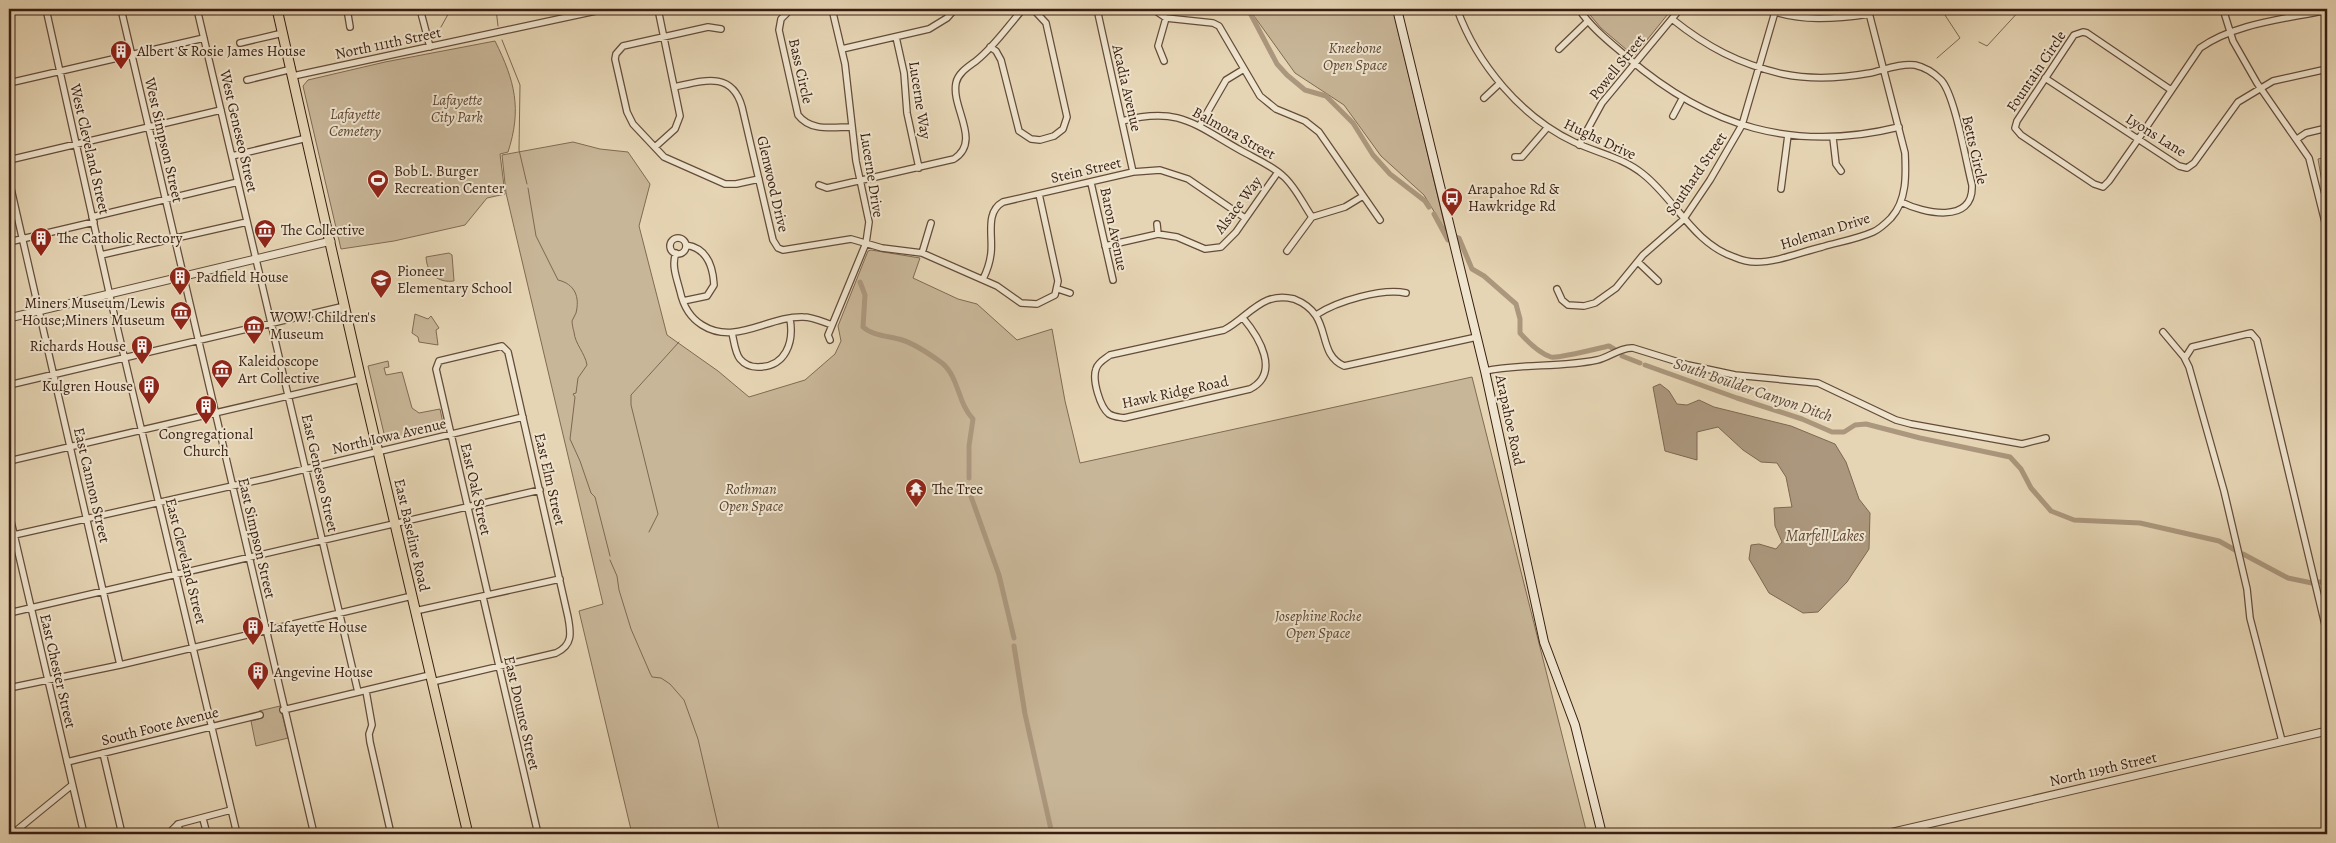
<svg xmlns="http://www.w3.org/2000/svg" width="2336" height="843" viewBox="0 0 2336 843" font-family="Alegreya,serif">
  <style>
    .green { fill: #c8b698; stroke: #806a54 }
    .water { fill: #ab977d; stroke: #7d6752 }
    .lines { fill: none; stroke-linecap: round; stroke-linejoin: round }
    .stream { stroke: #7d6752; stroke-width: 1 }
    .canal { stroke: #ab977d; stroke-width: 5 }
    .minor-casing { stroke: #644c3a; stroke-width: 8 }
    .tertiary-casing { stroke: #644c3a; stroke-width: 9 }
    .secondary-casing { stroke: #381e11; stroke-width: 10 }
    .primary-casing { stroke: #381e11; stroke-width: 11 }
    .minor { stroke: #efe4ce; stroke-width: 5.5 }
    .tertiary { stroke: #efe4ce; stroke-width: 7 }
    .secondary { stroke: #efe4ce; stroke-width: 8 }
    .primary { stroke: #e6d5b4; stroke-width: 9 }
    .labels { text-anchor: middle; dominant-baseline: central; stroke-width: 4; stroke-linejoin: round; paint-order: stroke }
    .street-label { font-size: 15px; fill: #381e11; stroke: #efe4ce }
    .park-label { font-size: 15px; font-style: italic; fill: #5c4433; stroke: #efe4ce }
    .poi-label { font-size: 15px; fill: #381e11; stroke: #efe4ce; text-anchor: start }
    .water-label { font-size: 16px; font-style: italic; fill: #604837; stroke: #efe4ce }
  </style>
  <rect width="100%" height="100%" fill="#e6d5b4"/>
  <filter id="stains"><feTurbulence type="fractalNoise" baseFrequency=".004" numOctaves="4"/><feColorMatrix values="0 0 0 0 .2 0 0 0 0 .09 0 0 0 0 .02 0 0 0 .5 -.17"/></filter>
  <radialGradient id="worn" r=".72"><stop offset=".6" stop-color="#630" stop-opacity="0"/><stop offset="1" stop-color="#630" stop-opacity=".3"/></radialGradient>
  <!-- green -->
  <path class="green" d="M1249 9H1393L1446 231 1424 195 1381 156 1344 105 1295 73Z
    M1585 9H1672L1634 56 1601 28Z
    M495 41C515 81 522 109 508 152L500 154 505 194 487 198 465 225 394 241 341 249 303 86 308 80 385 62Z
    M573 142 600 149 628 152 650 184 639 226 667 335 718 371 749 397 805 380 835 354 841 341 838 326 868 251 871 250 920 258 913 278 958 299 977 304 1017 340 1052 329 1065 401 1080 463 1472 377 1587 834H632L579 611 603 604 506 193 502 155Z
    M2327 157V187L2323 188 2318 159Z
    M449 253 452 255 454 281C438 283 427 274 426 257Z
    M415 314 428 319 431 316 439 328 436 330 438 345 419 342 418 337 412 333Z
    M388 361 389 367 384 368 386 375 402 372 412 408 419 413 440 409 444 428 386 442 368 366Z
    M280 706 288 738 256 746 251 721 259 719V711Z"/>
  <!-- water -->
  <path class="water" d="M1660 384 1669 391 1677 404 1687 405 1699 400 1714 407 1791 426 1835 444 1846 462 1859 499 1870 513 1869 549 1847 582 1818 612 1803 613 1769 593 1749 559 1751 545 1759 544 1776 549 1782 542 1775 526 1774 508 1792 507 1786 477 1777 463 1761 462 1743 450 1718 427 1697 432V460L1665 451 1653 387Z"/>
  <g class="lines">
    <!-- stream -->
    <path class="stream" d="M496 9 498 26
      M441 27 451 9
      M502 40 520 85 519 150 527 184
      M1979 42 1987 46 2021 9
      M1937 58 1960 38 1941 9
      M528 188 536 236 558 280C575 284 580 297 576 313 575 316 573 318 572 321 572 323 573 329 574 332 575 344 585 353 587 365L578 378 576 393 573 394 575 397 570 439 580 461 591 493 595 497 610 556
      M649 532 658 514 631 405V395L679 342
      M610 560 617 576 619 590 631 629 650 673 652 677 661 678 670 684 684 700 698 739 720 834"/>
    <!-- canal -->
    <path class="canal" d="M1248 9 1277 64 1287 75 1305 90 1326 96 1353 123 1373 155 1390 174 1425 201 1429 207
      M1434 214 1448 240
      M1456 237 1459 238 1472 269 1484 276 1516 304 1520 319V333C1528 342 1539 353 1551 357 1557 359 1599 348 1609 346L1614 349
      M860 282 865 295 863 327C873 336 889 336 902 340 915 344 931 355 942 363 959 377 958 404 973 419L969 446V478
      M1622 356 1640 363
      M1645 365 1737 398 1802 419 1832 432H1844L1855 425 1866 424 1920 438 2010 457 2021 469 2031 488 2051 511 2074 520 2140 523 2219 541 2235 550
      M968 488 999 575 1014 638
      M2243 554 2288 578 2312 583
      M2319 582H2327
      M1014 646 1025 714 1052 834"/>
    <!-- minor casing -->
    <g class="minor-casing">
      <path id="minor" d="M46 9 111 301 237 834
        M121 9 314 834
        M197 9 358 692
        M347 9 350 27
        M420 9 430 47
        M791 9 781 19 779 30 798 115C811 132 833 127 852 127
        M1097 9 1133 172
        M1153 9 1166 18 1213 23 1219 26 1260 96 1276 109 1305 121 1319 132 1380 220
        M1457 9C1477 64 1521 117 1574 142 1597 153 1622 157 1643 174 1675 199 1693 243 1734 257 1741 260 1749 262 1756 262 1778 262 1801 252 1822 247 1839 242 1857 239 1873 232 1880 229 1886 223 1891 218 1907 200 1906 175 1905 153L1868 9
        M1579 9C1591 28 1611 43 1627 57 1708 127 1794 153 1899 127
        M1767 9C1799 22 1836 19 1869 14
        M2223 9 2233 41 2257 83 2309 158 2327 230
        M1672 19C1707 47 1739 64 1783 74 1812 80 1842 78 1870 73 1884 70 1900 63 1915 65 1924 67 1934 73 1941 80 1955 95 1966 162 1972 185 1974 225 1923 213 1901 202
        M721 29 708 27 623 46 616 54 615 59 627 112 633 124 664 157 725 184H736L759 179
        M896 37 904 73 907 113 919 168
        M240 43 283 33
        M990 47 996 51 1001 60 1019 131 1031 139 1040 140 1054 136 1063 129 1067 117 1046 23 1033 9
        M842 49 929 29 947 18 955 9
        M1559 49 1588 21
        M1164 61 1158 46 1166 18
        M293 76 605 9
        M2045 78 2179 166 2187 168 2194 163 2238 102 2273 81 2327 69
        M247 80 292 69
        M9 83 204 38
        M674 87C702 81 732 70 742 107L773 240 778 248 783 250 851 239 882 248 922 253 997 286 1021 303 1037 304 1055 295 1058 281 1039 194
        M2171 90 2087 33 2083 32 2074 35 2017 121 2015 128 2021 135 2094 184 2103 187 2109 181 2135 144 2200 48C2235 23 2286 19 2327 10
        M1484 98 1500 83
        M1673 116 1682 99
        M1122 121C1178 106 1194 124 1240 150 1254 158 1271 165 1283 176 1295 186 1303 204 1312 217
        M1200 125 1226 80 1244 69
        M1833 138 1836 164 1841 171
        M2297 139 2306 133 2327 128
        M1579 145 1602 103 1680 9
        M655 147 675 129 680 116 658 9
        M232 156 307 138
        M1515 157H1522L1547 128
        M9 160 221 110
        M9 180 120 665
        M1091 183 1113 280
        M819 185 827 188 954 159C982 141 951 108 956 83 958 73 968 67 976 61 994 47 1008 26 1023 9
        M1781 189 1788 135
        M92 217 238 182
        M1157 224 1158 234
        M670 246a8 8 0 1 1 16 0a8 8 0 1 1-16 0Z
        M9 242 94 222
        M1105 246 1158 234 1177 237 1205 249 1221 247 1236 232 1278 172
        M1287 251 1312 217 1345 207 1363 196
        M676 253C671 265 677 279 680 291 683 305 689 317 702 325 735 346 768 316 803 317 813 317 823 322 832 325
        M922 253 931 223
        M101 255 247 222
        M1638 262 1658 281
        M983 279C987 271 990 262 991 253 993 235 985 212 1003 202L1133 172 1160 170 1188 179 1245 218
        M1058 289 1070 293
        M1557 289 1562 300 1568 305 1584 306 1595 303 1616 288 1643 255 1683 220 1710 180 1742 125 1775 12
        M683 301 707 296 714 285C713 266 707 248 686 245
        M1316 315C1337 301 1382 288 1406 293
        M1243 318C1259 337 1281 373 1250 389L1124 418C1119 417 1114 417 1109 414 1100 407 1092 380 1096 369 1098 362 1105 359 1110 355L1224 330C1240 322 1251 307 1268 300 1276 297 1286 297 1294 299 1335 315 1314 352 1344 366L1477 337
        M2163 332 2184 357 2189 367 2224 491 2247 589 2250 618 2282 741
        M732 333C734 341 735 353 740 359 745 365 752 367 758 367 786 367 794 342 790 319
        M830 340 828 335 866 243 869 222 856 161 845 64 832 9
        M2185 358 2192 347 2251 333 2257 340 2327 633
        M1485 371C1522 363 1560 368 1597 360 1610 357 1621 347 1633 348L1688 365 1735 375 1818 383 1896 420 1911 424 2022 444 2046 438
        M9 385 345 306
        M9 461 361 379
        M9 513 84 834
        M14 535 268 478 523 417
        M483 597 538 834
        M415 611 560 579
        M9 613 540 490
        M432 682 556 653C573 645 571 633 568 617L508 352 502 346 439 361 436 369 488 595
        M9 688 120 665 412 596
        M366 691 372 725 369 734 370 742 391 834
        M283 710 430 675
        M103 753 122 834
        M67 762 260 715
        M203 819 207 834
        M178 824 180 834
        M12 834 72 785
        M168 834 178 824 231 810"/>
    </g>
    <!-- tertiary casing -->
    <g class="tertiary-casing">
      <path id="tertiary" d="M9 318 331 241
        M1885 834 2327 731"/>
    </g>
    <!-- secondary casing -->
    <g class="secondary-casing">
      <path id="secondary" d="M1397 9 1485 371 1544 642 1575 725 1602 834"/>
    </g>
    <!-- primary casing -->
    <g class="primary-casing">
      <path id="primary" d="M277 9 362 384 468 834"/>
    </g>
    <!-- minor -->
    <use href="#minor" class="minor"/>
    <!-- tertiary -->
    <use href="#tertiary" class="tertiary"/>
    <!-- secondary -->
    <use href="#secondary" class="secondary"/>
    <!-- primary -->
    <use href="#primary" class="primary"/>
  </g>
  <!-- icons -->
  <defs>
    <g id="building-pin" transform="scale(1.125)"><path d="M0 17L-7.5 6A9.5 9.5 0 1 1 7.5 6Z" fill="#8f2418" stroke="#efe4ce"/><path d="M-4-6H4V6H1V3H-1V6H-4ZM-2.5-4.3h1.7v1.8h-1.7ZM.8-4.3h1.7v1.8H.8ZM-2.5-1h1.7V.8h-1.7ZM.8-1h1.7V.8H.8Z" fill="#fff"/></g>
    <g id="stadium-pin" transform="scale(1.125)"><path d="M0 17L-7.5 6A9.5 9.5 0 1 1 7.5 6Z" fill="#8f2418" stroke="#efe4ce"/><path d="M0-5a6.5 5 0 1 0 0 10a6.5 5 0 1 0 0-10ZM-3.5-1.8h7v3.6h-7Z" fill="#fff"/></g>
    <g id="bus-pin" transform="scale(1.125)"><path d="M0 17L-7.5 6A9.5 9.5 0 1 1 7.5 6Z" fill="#8f2418" stroke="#efe4ce"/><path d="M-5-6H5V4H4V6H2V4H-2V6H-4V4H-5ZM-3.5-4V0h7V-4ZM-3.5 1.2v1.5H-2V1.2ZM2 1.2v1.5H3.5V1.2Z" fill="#fff"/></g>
    <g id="museum-pin" transform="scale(1.125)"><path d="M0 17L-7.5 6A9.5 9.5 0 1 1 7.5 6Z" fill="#8f2418" stroke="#efe4ce"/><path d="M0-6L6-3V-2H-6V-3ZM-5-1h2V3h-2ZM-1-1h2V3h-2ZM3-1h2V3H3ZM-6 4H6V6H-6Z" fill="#fff"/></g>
    <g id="school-pin" transform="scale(1.125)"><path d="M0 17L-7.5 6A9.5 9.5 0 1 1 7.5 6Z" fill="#8f2418" stroke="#efe4ce"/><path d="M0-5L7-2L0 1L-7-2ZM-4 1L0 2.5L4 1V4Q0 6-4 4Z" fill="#fff"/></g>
    <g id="temple-pin" transform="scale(1.125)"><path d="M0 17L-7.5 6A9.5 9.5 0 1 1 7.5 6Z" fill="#8f2418" stroke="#efe4ce"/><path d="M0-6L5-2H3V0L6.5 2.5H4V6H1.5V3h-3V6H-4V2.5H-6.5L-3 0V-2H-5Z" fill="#fff"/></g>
  </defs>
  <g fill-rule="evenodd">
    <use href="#building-pin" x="121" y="51"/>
    <use href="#stadium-pin" x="378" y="180"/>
    <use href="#bus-pin" x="1452" y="198"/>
    <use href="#museum-pin" x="265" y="230"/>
    <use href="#building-pin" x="41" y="238"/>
    <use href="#building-pin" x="180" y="277"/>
    <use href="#school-pin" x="381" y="280"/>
    <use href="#museum-pin" x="181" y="312"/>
    <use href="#museum-pin" x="254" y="326"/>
    <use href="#building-pin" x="142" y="346"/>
    <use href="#museum-pin" x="222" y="370"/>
    <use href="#building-pin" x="149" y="386"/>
    <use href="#building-pin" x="206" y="406"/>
    <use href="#temple-pin" x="916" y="489"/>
    <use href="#building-pin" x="253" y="627"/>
    <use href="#building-pin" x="258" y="672"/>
  </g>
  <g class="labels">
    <!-- street labels -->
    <g class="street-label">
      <text transform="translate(388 43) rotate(-12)">North 111th Street</text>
      <text transform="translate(1617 67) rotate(-51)">Powell Street</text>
      <text transform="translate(801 71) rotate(77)">Bass Circle</text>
      <text transform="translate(2036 71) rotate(-56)">Fountain Circle</text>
      <text transform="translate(1127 88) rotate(77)">Acadia Avenue</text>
      <text transform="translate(920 100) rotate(81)">Lucerne Way</text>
      <text transform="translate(239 131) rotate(77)">West Geneseo Street</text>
      <text transform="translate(1234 133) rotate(29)">Balmora Street</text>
      <text transform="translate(2156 135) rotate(32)">Lyons Lane</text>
      <text transform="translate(1600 139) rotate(25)">Hughs Drive</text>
      <text transform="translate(164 140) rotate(77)">West Simpson Street</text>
      <text transform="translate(90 149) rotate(77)">West Cleveland Street</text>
      <text transform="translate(1975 150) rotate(77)">Betts Circle</text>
      <text transform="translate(1086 170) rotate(-13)">Stein Street</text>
      <text transform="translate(1696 174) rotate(-56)">Southard Street</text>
      <text transform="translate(872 175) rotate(81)">Lucerne Drive</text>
      <text transform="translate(773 184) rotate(77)">Glenwood Drive</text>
      <text transform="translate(1238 205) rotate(-53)">Alsace Way</text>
      <text transform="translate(1114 229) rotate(78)">Baron Avenue</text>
      <text transform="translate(1825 231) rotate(-17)">Holeman Drive</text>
      <text transform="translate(1175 392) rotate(-12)">Hawk Ridge Road</text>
      <text transform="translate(1510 420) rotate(78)">Arapahoe Road</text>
      <text transform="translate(389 436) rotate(-13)">North Iowa Avenue</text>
      <text transform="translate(320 473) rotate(77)">East Geneseo Street</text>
      <text transform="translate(550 479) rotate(77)">East Elm Street</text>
      <text transform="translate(92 485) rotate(77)">East Cannon Street</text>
      <text transform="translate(476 489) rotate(77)">East Oak Street</text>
      <text transform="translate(412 535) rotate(77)">East Baseline Road</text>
      <text transform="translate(257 538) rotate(77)">East Simpson Street</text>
      <text transform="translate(186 561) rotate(76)">East Cleveland Street</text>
      <text transform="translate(58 671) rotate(77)">East Chester Street</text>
      <text transform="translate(522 713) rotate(77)">East Dounce Street</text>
      <text transform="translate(160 726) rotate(-14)">South Foote Avenue</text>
      <text transform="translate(2103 769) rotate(-13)">North 119th Street</text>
    </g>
    <!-- park labels -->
    <g class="park-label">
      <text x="1355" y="48">Kneebone<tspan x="1355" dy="17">Open Space</tspan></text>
      <text x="457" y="100">Lafayette<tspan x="457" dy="17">City Park</tspan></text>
      <text x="355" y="114">Lafayette<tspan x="355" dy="17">Cemetery</tspan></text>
      <text x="751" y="489">Rothman<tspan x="751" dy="17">Open Space</tspan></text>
      <text x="1318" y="616">Josephine Roche<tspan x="1318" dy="17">Open Space</tspan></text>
    </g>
    <!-- poi labels -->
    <g class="poi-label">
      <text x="137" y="51">Albert &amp; Rosie James House</text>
      <text x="394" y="171">Bob L. Burger<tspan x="394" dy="17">Recreation Center</tspan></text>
      <text x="1468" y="189">Arapahoe Rd &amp;<tspan x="1468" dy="17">Hawkridge Rd</tspan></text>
      <text x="281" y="230">The Collective</text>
      <text x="57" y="238">The Catholic Rectory</text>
      <text x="397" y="271">Pioneer<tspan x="397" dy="17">Elementary School</tspan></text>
      <text x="196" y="277">Padfield House</text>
      <text x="165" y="303" text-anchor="end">Miners Museum/Lewis<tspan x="165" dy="17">House;Miners Museum</tspan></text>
      <text x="270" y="317">WOW! Children's<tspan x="270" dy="17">Museum</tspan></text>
      <text x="126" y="346" text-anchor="end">Richards House</text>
      <text x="238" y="361">Kaleidoscope<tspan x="238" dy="17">Art Collective</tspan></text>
      <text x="133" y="386" text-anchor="end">Kulgren House</text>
      <text x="206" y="434" text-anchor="middle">Congregational<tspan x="206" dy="17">Church</tspan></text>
      <text x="932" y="489">The Tree</text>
      <text x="269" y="627">Lafayette House</text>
      <text x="274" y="672">Angevine House</text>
    </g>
    <!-- water labels -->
    <g class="water-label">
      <text transform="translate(1753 390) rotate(19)">South Boulder Canyon Ditch</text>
      <text x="1825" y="536">Marfell Lakes</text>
    </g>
  </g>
  <!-- margin -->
  <rect width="2336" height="843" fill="none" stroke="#e6d5b4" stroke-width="30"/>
  <rect x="10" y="10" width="2316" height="823" fill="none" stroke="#381e11" stroke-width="2.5"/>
  <rect x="15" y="15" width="2306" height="813" fill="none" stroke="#381e11"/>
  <rect width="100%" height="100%" filter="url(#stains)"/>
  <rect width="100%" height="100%" fill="url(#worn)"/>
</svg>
